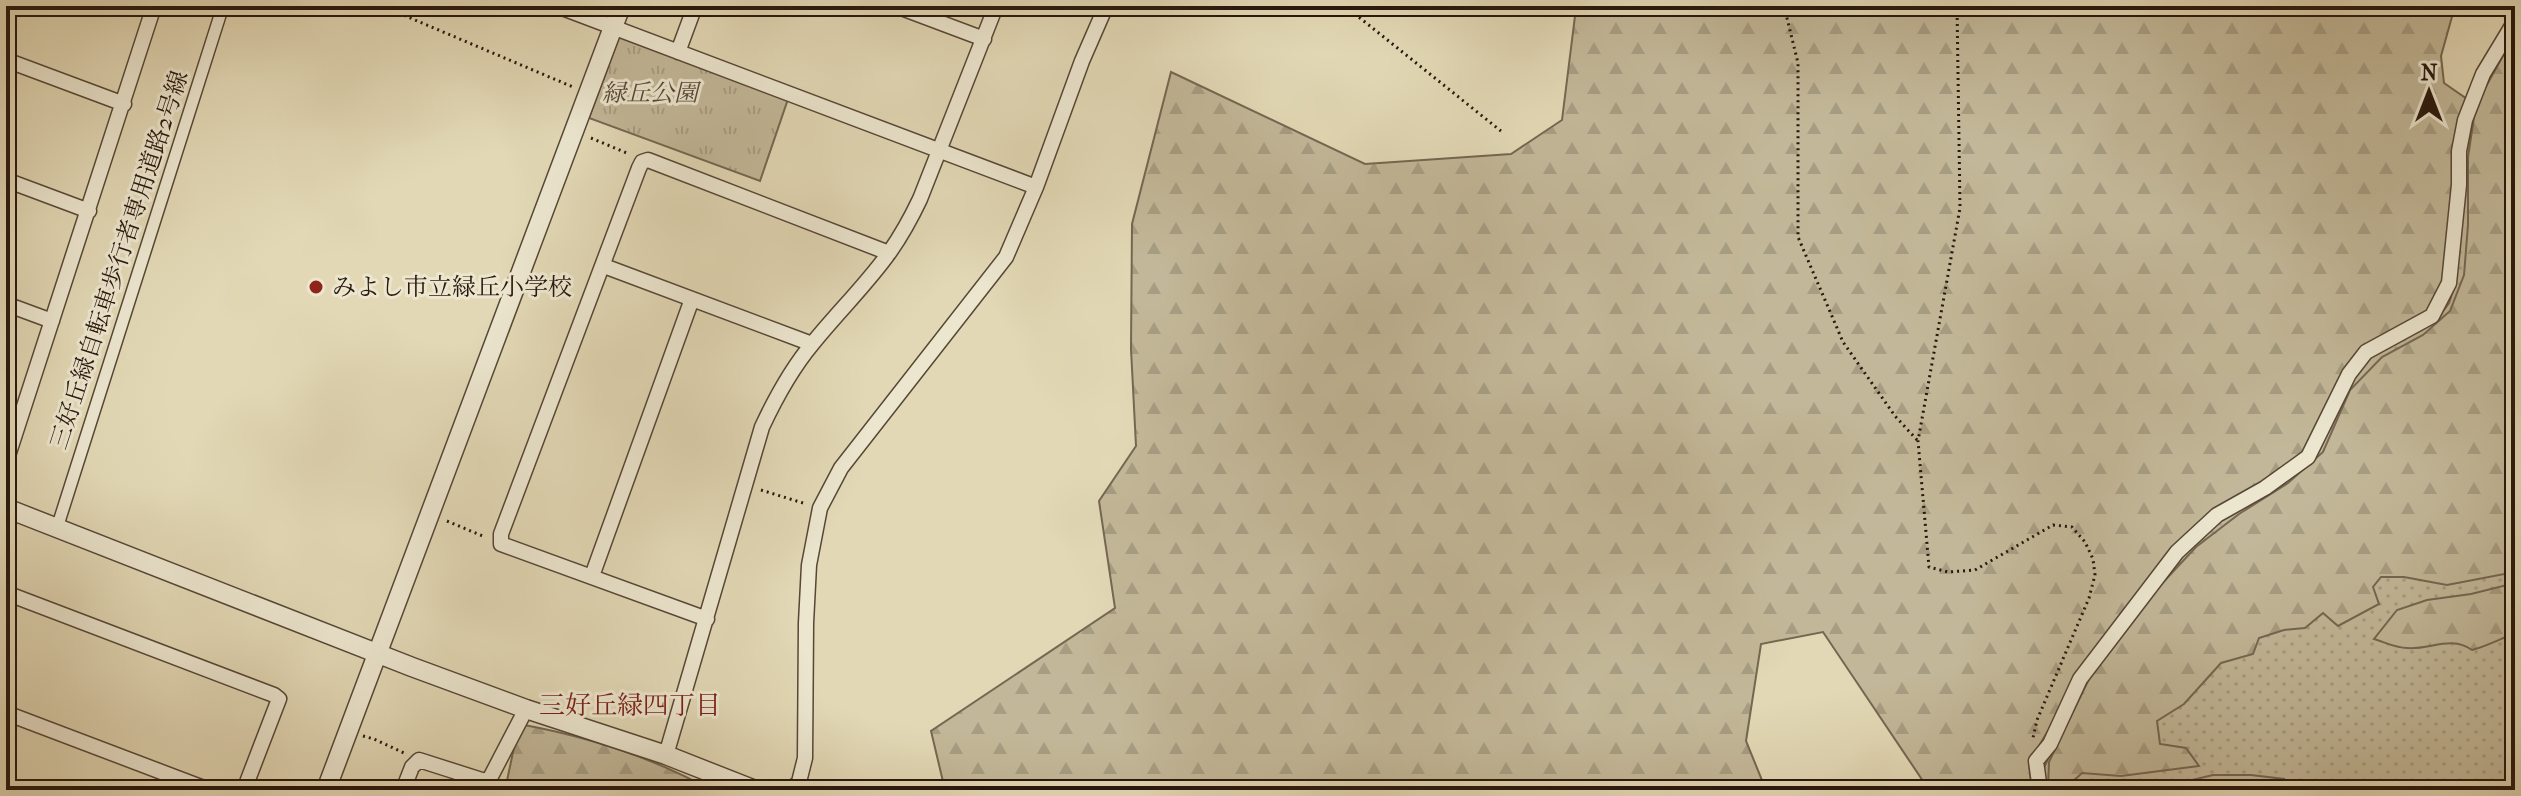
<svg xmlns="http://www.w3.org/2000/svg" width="2521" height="796" viewBox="0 0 2521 796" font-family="'IM FELL French Canon','Noto Serif JP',serif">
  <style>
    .grass { fill: url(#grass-dots); stroke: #756752; stroke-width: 2 }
    .forest { fill: url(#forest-firs); stroke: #756752; stroke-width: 2 }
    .park { fill: url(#park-tufts); stroke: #756752; stroke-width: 2 }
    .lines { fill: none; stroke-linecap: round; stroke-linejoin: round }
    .pedestrian-casing { stroke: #564737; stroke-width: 14 }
    .minor-casing { stroke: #564737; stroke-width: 17 }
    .tertiary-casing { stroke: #564737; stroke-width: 21 }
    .path { stroke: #28170d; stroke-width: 3; stroke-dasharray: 2 4; stroke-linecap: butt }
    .pedestrian { stroke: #ece6cf; stroke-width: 11 }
    .minor { stroke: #ece6cf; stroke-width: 14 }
    .tertiary { stroke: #ece6cf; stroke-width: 18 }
    .poi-dot { fill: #8f2418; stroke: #ece6cf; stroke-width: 3 }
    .labels { text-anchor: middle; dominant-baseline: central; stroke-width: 6; stroke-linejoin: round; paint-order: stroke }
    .park-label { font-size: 24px; font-style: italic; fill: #564737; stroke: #ece6cf }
    .street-label { font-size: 24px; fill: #28170d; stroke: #ece6cf }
    .poi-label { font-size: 24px; fill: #28170d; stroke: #ece6cf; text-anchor: start }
    .neighbourhood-label { font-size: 26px; fill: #7a1f14; stroke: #ece6cf }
  </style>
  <defs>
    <pattern id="grass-dots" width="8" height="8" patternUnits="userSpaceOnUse" patternTransform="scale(2)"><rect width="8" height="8" fill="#c2b798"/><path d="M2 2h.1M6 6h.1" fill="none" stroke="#a79d82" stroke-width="1.8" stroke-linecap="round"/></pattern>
    <pattern id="forest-firs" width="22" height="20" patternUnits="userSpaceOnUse" patternTransform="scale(2)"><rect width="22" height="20" fill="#c2b798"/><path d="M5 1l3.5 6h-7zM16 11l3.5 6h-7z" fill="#a79d82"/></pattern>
    <pattern id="park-tufts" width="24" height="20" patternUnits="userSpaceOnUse" patternTransform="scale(2)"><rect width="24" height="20" fill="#c2b798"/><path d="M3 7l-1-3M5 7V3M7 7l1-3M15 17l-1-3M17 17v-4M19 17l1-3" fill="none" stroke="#a79d82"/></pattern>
  </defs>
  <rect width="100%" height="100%" fill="#e2d8b5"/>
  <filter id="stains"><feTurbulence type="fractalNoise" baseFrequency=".0025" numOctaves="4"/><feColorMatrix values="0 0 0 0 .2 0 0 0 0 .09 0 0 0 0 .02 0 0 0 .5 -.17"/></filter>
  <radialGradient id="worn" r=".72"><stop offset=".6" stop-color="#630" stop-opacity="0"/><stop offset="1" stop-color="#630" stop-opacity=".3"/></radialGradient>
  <!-- grass -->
  <path class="grass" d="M2515 30V790H2046L2043 770 2082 683 2183 552 2373 354 2435 322 2449 303 2456 282 2465 153 2472 119 2486 77Z"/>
  <!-- forest -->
  <path class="forest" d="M1560 6H2455L2441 56 2444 83 2467 99 2452 193 2444 281 2429 313 2377 342 2306 452 2261 486 2211 514 2056 717 2029 763 2032 790H1929L1823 632 1761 644 1746 741 1766 790H945L931 731 1115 608 1099 501 1136 446 1131 349 1132 224 1171 72 1365 164 1511 154 1562 120 1575 16Z
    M2515 34V572L2447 585 2404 577H2381L2373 587 2379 604 2338 626 2323 613 2305 628 2284 630 2259 638 2253 654 2221 663 2184 704 2157 721 2160 744 2186 748 2199 766 2121 776 2082 773 2071 783 2075 790H2048L2049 762 2065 728 2092 673 2141 606 2196 547 2239 514 2288 483 2323 452 2350 390 2382 357 2423 335 2450 311 2464 275 2468 225V157L2474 117 2484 90Z
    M2515 583V633C2500 639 2487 646 2472 650 2451 635 2430 650 2407 648 2396 648 2384 642 2374 639L2397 610 2427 600 2471 594Z
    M519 724C585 736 652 757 711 790H505Z
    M2213 775H2251L2284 779 2283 790H2195L2192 780Z"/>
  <!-- park -->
  <path class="park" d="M620 34 788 99 760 181 589 118Z"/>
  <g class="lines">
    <!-- pedestrian casing -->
    <g class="pedestrian-casing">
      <path id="pedestrian" d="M57 528 223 6"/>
    </g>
    <!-- minor casing -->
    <g class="minor-casing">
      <path id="minor" d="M557 6 1036 187
        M896 6 984 39
        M678 52 695 6
        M6 60 124 104
        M6 180 89 211
        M604 266 812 344
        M6 304 52 321
        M6 462 154 6
        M592 576 692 299
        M6 593 274 695 279 699 244 790
        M707 619 501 544V534L639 168 642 162 648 160 889 253
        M6 713 209 790
        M666 755 762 427C776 397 792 368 813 343 838 312 866 285 889 253 901 236 911 218 920 199L996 6
        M403 790 412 767 419 760 488 782
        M488 790V782L526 709
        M790 790 799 782 805 758 806 623 809 565 820 508 841 468 1006 257 1036 187 1082 61 1106 6
        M2040 790 2036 761 2050 744 2080 679 2177 552 2217 515 2265 488 2308 457 2349 374 2366 352 2432 316 2449 283 2459 185V151L2465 120 2483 74 2515 21"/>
    </g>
    <!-- tertiary casing -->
    <g class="tertiary-casing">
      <path id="tertiary" d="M6 508 412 667 526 709 666 755 755 790
        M326 790 621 6"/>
    </g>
    <!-- path -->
    <path class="path" d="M382 6 573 87
      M1345 6 1501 131
      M1784 6 1798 63V237L1843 342 1895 416 1918 441
      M1957 6 1960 208 1918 441 1929 567 1948 572 1975 570 2053 525 2072 527 2085 542 2093 559 2095 575 2089 598 2037 720 2033 738
      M591 138 629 154
      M761 490 803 503
      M447 521 485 537
      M363 736 374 739 404 753"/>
    <!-- pedestrian -->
    <use href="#pedestrian" class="pedestrian"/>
    <!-- minor -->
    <use href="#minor" class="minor"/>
    <!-- tertiary -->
    <use href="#tertiary" class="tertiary"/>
  </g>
  <!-- markers -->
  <circle class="poi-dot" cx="316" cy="287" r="8"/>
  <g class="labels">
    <!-- park labels -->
    <g class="park-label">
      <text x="650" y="93">緑丘公園</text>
    </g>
    <!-- street labels -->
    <g class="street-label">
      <text transform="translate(119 260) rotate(-72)">三好丘緑自転車歩行者専用道路2号線</text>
    </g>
    <!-- poi labels -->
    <g class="poi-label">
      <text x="332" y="287">みよし市立緑丘小学校</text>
    </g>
    <!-- neighbourhood labels -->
    <g class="neighbourhood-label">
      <text x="630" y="705">三好丘緑四丁目</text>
    </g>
  </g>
  <!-- margin -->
  <rect width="2521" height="796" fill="none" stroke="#e2d8b5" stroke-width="32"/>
  <rect x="8" y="8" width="2505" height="780" fill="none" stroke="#28170d" stroke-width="4"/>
  <rect x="16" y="16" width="2489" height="764" fill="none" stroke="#28170d" stroke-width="2"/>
  <!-- north arrow -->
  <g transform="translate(2429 92)" stroke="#ece6cf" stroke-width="6" paint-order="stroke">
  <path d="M0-6L14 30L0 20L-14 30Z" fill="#28170d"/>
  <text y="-12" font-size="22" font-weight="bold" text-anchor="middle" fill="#28170d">N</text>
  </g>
  <rect width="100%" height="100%" filter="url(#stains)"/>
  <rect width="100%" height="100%" fill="url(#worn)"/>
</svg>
